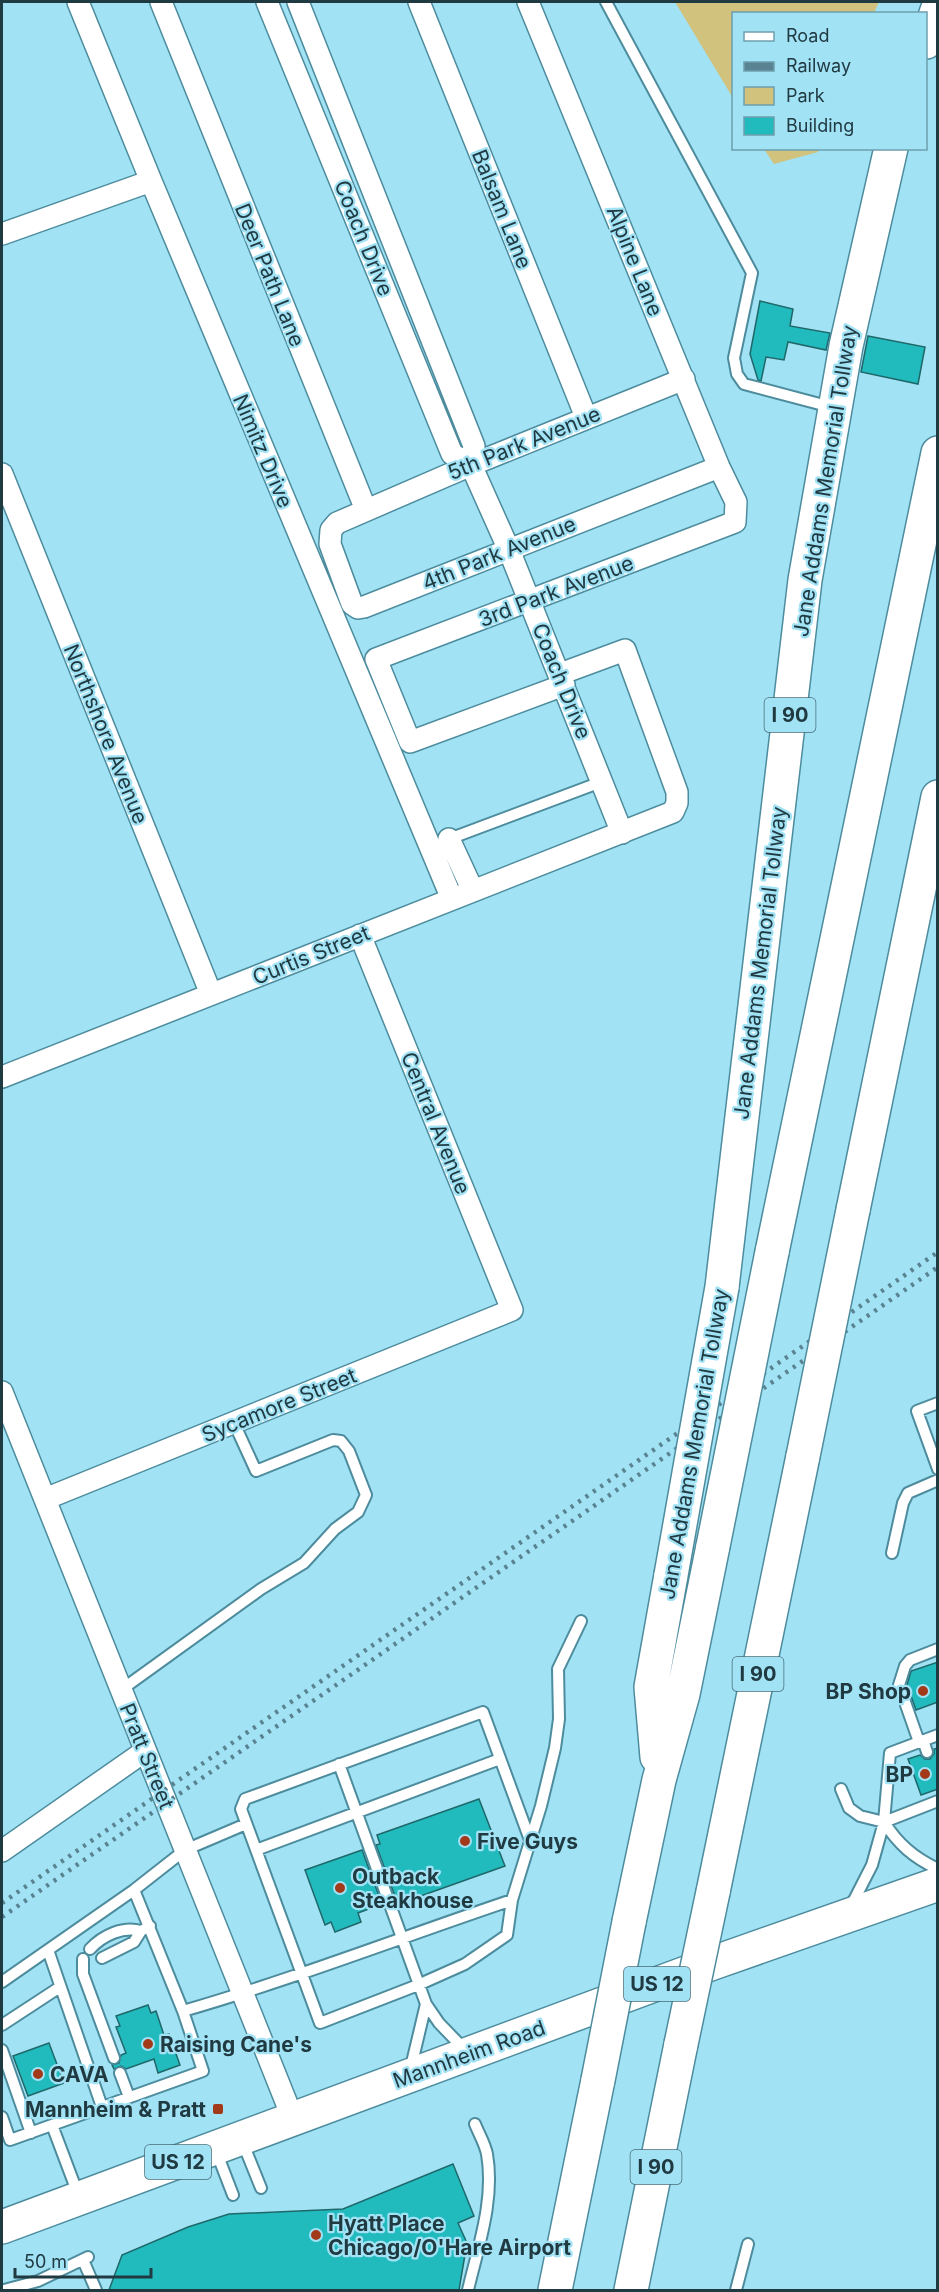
<svg xmlns="http://www.w3.org/2000/svg" width="939" height="2292" viewBox="0 0 939 2292" font-family="Inter,sans-serif">
  <style>
    .park { fill: #d1c27e }
    .building { fill: #21babd; stroke: #1f686a; stroke-width: 1.5 }
    .lines { fill: none; stroke-linecap: round; stroke-linejoin: round }
    .lane-casing { stroke: #4d8c9d; stroke-width: 14 }
    .street-casing { stroke: #4d8c9d; stroke-width: 24 }
    .primary-casing { stroke: #4d8c9d; stroke-width: 36 }
    .highway-casing { stroke: #4d8c9d; stroke-width: 36 }
    .lane { stroke: #fff; stroke-width: 10 }
    .street { stroke: #fff; stroke-width: 21 }
    .primary { stroke: #fff; stroke-width: 33 }
    .highway { stroke: #fff; stroke-width: 33 }
    .rail { stroke: #598390; stroke-width: 4.5; stroke-dasharray: 3 6; stroke-linecap: butt }
    .highway-bridge-casing { stroke: #4d8c9d; stroke-width: 36; stroke-linecap: butt }
    .highway-bridge { stroke: #fff; stroke-width: 33 }
    .poi-dot { fill: #a23a1a; stroke: #a2e2f5; stroke-width: 2 }
    .labels { text-anchor: middle; dominant-baseline: central; stroke-width: 4.5; stroke-linejoin: round; paint-order: stroke }
    .shield { fill: #a2e2f5; stroke: #476c78; stroke-width: 1.5 }
    .shield-label { font-size: 20px; font-weight: bold; fill: #203a42 }
    .street-label { font-size: 21px; fill: #203a42; stroke: #a2e2f5 }
    .poi-label { font-size: 21px; font-weight: bold; fill: #203a42; stroke: #a2e2f5; text-anchor: start }
  </style>
  <rect width="100%" height="100%" fill="#a2e2f5"/>
  <!-- park -->
  <path class="park" d="M675 2H879L874 13 734 14 733 98Z
    M764 149H819L818 152 774 164Z"/>
  <!-- building -->
  <path class="building" d="M760 301 793 309 790 326 830 333 826 350 788 342 784 360 766 357 761 381 758 380 750 354Z
    M868 336 925 347 918 384 861 372Z
    M938 1662V1702L916 1710 907 1685 911 1671Z
    M938 1748V1789L921 1795 908 1759 920 1755 925 1759H930L934 1754V1749Z
    M479 1799 505 1866 401 1903 399 1898 396 1899 376 1845 380 1844 377 1835Z
    M362 1850 382 1904 358 1913 361 1922 335 1932 331 1922 325 1925 305 1870Z
    M148 2005 151 2013 156 2011 164 2035 169 2034 180 2065 158 2073 154 2059 126 2069 121 2066 114 2069 112 2065 119 2063 121 2055 126 2053 116 2027 120 2026 116 2016Z
    M49 2043 64 2083 28 2096 13 2056Z
    M453 2164 474 2216 458 2223 467 2243 459 2290H109L122 2255 188 2227 229 2214 343 2209Z"/>
  <g class="lines">
    <!-- lane casing -->
    <g class="lane-casing">
      <path id="lane" d="M606 2 752 273 734 358 737 374 744 384 831 407
        M449 839 601 782
        M938 1403 917 1411 938 1469
        M892 1553 903 1503 908 1493 938 1480
        M121 1690 261 1589 304 1563 335 1529 358 1512 366 1495 349 1451 341 1441 333 1440 256 1471 234 1423
        M923 1740 927 1752
        M919 1742 899 1685 905 1666 910 1660 938 1649
        M339 1764 426 2004 439 2023 466 2051
        M841 1789 849 1808 860 1816 884 1822 938 1801
        M884 1822C898 1844 914 1858 938 1869
        M530 1840 483 1712 245 1799 241 1809 320 2023 418 1985 465 1964 507 1935 512 1900 541 1806 555 1748 559 1719 558 1669 581 1621
        M256 1850 500 1759
        M851 1906 872 1865 884 1822 890 1753 938 1735
        M90 1949C103 1935 123 1926 141 1931
        M48 1950 102 2107
        M102 1958 134 1942 141 1931 150 1926
        M83 1959V1974L114 2058
        M2 1982 134 1890
        M183 2011 134 1890 185 1850 246 1824
        M2 2025 60 1987
        M2 2050 31 2133
        M410 2071 426 2004
        M120 2073 129 2097
        M2 2117 10 2140 52 2125
        M242 2141 261 2188
        M216 2151 233 2195
        M78 2194 52 2125 203 2071 183 2011C294 1979 402 1937 512 1900
        M83 2260 96 2290
        M4 2290 38 2281 88 2257
        M468 2290C478 2247 495 2200 487 2154 485 2144 479 2134 475 2124
        M736 2290 748 2244"/>
    </g>
    <!-- street casing -->
    <g class="street-casing">
      <path id="street" d="M78 2 151 181 452 899
        M161 2 366 510
        M267 2 452 454 471 465
        M298 2 474 446 471 465 509 550 622 833
        M419 2 586 417
        M528 2 719 467 736 502 735 522 376 659 410 742 564 685
        M2 234 151 181
        M684 379 471 465 337 523 331 530 330 544 352 604 358 608 364 607 719 467
        M2 474 211 994
        M449 839 473 891
        M2 1077 673 812 677 803V792L625 650 560 674
        M2 1392 293 2119
        M45 1499 512 1310 360 935
        M2 1851 145 1751"/>
    </g>
    <!-- primary casing -->
    <g class="primary-casing">
      <path id="primary" d="M2 2227 713 1963 938 1884"/>
    </g>
    <!-- highway casing -->
    <g class="highway-casing">
      <path id="highway" d="M926 42 938 8
        M853 1210 938 797
        M772 1252 938 453
        M722 1287 805 580 846 346 891 148
        M657 1757 651 1687 671 1575
        M713 1892 803 1456
        M629 1922 659 1780 683 1694 713 1546
        M555 2290 598 2080
        M631 2290 681 2044"/>
    </g>
    <!-- lane -->
    <use href="#lane" class="lane"/>
    <!-- street -->
    <use href="#street" class="street"/>
    <!-- primary -->
    <use href="#primary" class="primary"/>
    <!-- highway -->
    <use href="#highway" class="highway"/>
    <!-- rail -->
    <path class="rail" d="M2 1903 938 1252
      M2 1917 938 1267"/>
    <!-- highway-bridge casing -->
    <g class="highway-bridge-casing">
      <path id="highway-bridge" d="M803 1456 853 1210
        M713 1546 772 1252
        M671 1575 722 1287
        M681 2044 713 1892
        M598 2080 629 1922"/>
    </g>
    <!-- highway-bridge -->
    <use href="#highway-bridge" class="highway-bridge"/>
  </g>
  <!-- markers -->
  <g class="poi-dot">
    <circle cx="923" cy="1691" r="6"/>
    <circle cx="925" cy="1774" r="6"/>
    <circle cx="465" cy="1841" r="6"/>
    <circle cx="340" cy="1888" r="6"/>
    <circle cx="148" cy="2044" r="6"/>
    <circle cx="38" cy="2074" r="6"/>
    <rect x="212" y="2103" width="12" height="12" rx="3"/>
    <circle cx="316" cy="2235" r="6"/>
  </g>
  <g class="labels">
    <!-- shield labels -->
    <g class="shield">
      <rect x="764.5" y="698" width="51" height="34" rx="4.5"/>
      <rect x="732.5" y="1657" width="51" height="34" rx="4.5"/>
      <rect x="624" y="1967" width="66" height="34" rx="4.5"/>
      <rect x="145" y="2145" width="66" height="34" rx="4.5"/>
      <rect x="630.5" y="2150" width="51" height="34" rx="4.5"/>
    </g>
    <g class="shield-label">
      <text x="790" y="715">I 90</text>
      <text x="758" y="1674">I 90</text>
      <text x="657" y="1984">US 12</text>
      <text x="178" y="2162">US 12</text>
      <text x="656" y="2167">I 90</text>
    </g>
    <!-- street labels -->
    <g class="street-label">
      <text transform="translate(502 209) rotate(68)">Balsam Lane</text>
      <text transform="translate(364 238) rotate(68)">Coach Drive</text>
      <text transform="translate(635 261) rotate(68)">Alpine Lane</text>
      <text transform="translate(270 275) rotate(68)">Deer Path Lane</text>
      <text transform="translate(524 443) rotate(-22)">5th Park Avenue</text>
      <text transform="translate(263 451) rotate(67)">Nimitz Drive</text>
      <text transform="translate(825 481) rotate(-81)">Jane Addams Memorial Tollway</text>
      <text transform="translate(499 553) rotate(-22)">4th Park Avenue</text>
      <text transform="translate(556 591) rotate(-21)">3rd Park Avenue</text>
      <text transform="translate(562 681) rotate(68)">Coach Drive</text>
      <text transform="translate(106 734) rotate(68)">Northshore Avenue</text>
      <text transform="translate(311 955) rotate(-22)">Curtis Street</text>
      <text transform="translate(760 963) rotate(-83)">Jane Addams Memorial Tollway</text>
      <text transform="translate(436 1123) rotate(68)">Central Avenue</text>
      <text transform="translate(279 1405) rotate(-22)">Sycamore Street</text>
      <text transform="translate(694 1444) rotate(-80)">Jane Addams Memorial Tollway</text>
      <text transform="translate(147 1756) rotate(68)">Pratt Street</text>
      <text transform="translate(469 2054) rotate(-20)">Mannheim Road</text>
    </g>
    <!-- poi labels -->
    <g class="poi-label">
      <text x="911" y="1691" text-anchor="end">BP Shop</text>
      <text x="913" y="1774" text-anchor="end">BP</text>
      <text x="477" y="1841">Five Guys</text>
      <text x="352" y="1876">Outback<tspan x="352" dy="24">Steakhouse</tspan></text>
      <text x="160" y="2044">Raising Cane's</text>
      <text x="50" y="2074">CAVA</text>
      <text x="206" y="2109" text-anchor="end">Mannheim &amp; Pratt</text>
      <text x="328" y="2223">Hyatt Place<tspan x="328" dy="24">Chicago/O'Hare Airport</tspan></text>
    </g>
  </g>
  <!-- border -->
  <rect width="939" height="2292" fill="none" stroke="#203a42" stroke-width="6"/>
  <!-- legend -->
  <rect x="732" y="12" width="195" height="138" fill="#a2e2f5" stroke="#6e9fad" stroke-width="1.5"/>
  <rect x="744" y="32" width="30" height="9" fill="#ffffff" stroke="#6e9fad" stroke-width="1.5"/>
  <text x="786" y="42" font-size="18" fill="#203a42">Road</text>
  <rect x="744" y="62" width="30" height="9" fill="#598390" stroke="#6e9fad" stroke-width="1.5"/>
  <text x="786" y="72" font-size="18" fill="#203a42">Railway</text>
  <rect x="744" y="87" width="30" height="18" fill="#d1c27e" stroke="#6e9fad" stroke-width="1.5"/>
  <text x="786" y="102" font-size="18" fill="#203a42">Park</text>
  <rect x="744" y="117" width="30" height="18" fill="#21babd" stroke="#6e9fad" stroke-width="1.5"/>
  <text x="786" y="132" font-size="18" fill="#203a42">Building</text>
  <!-- scale -->
  <path d="M15 2268v9h136v-9" fill="none" stroke="#203a42" stroke-width="3"/>
  <text x="24" y="2268" font-size="18" fill="#203a42" stroke="#a2e2f5" stroke-width="4.5" paint-order="stroke">50 m</text>
</svg>
